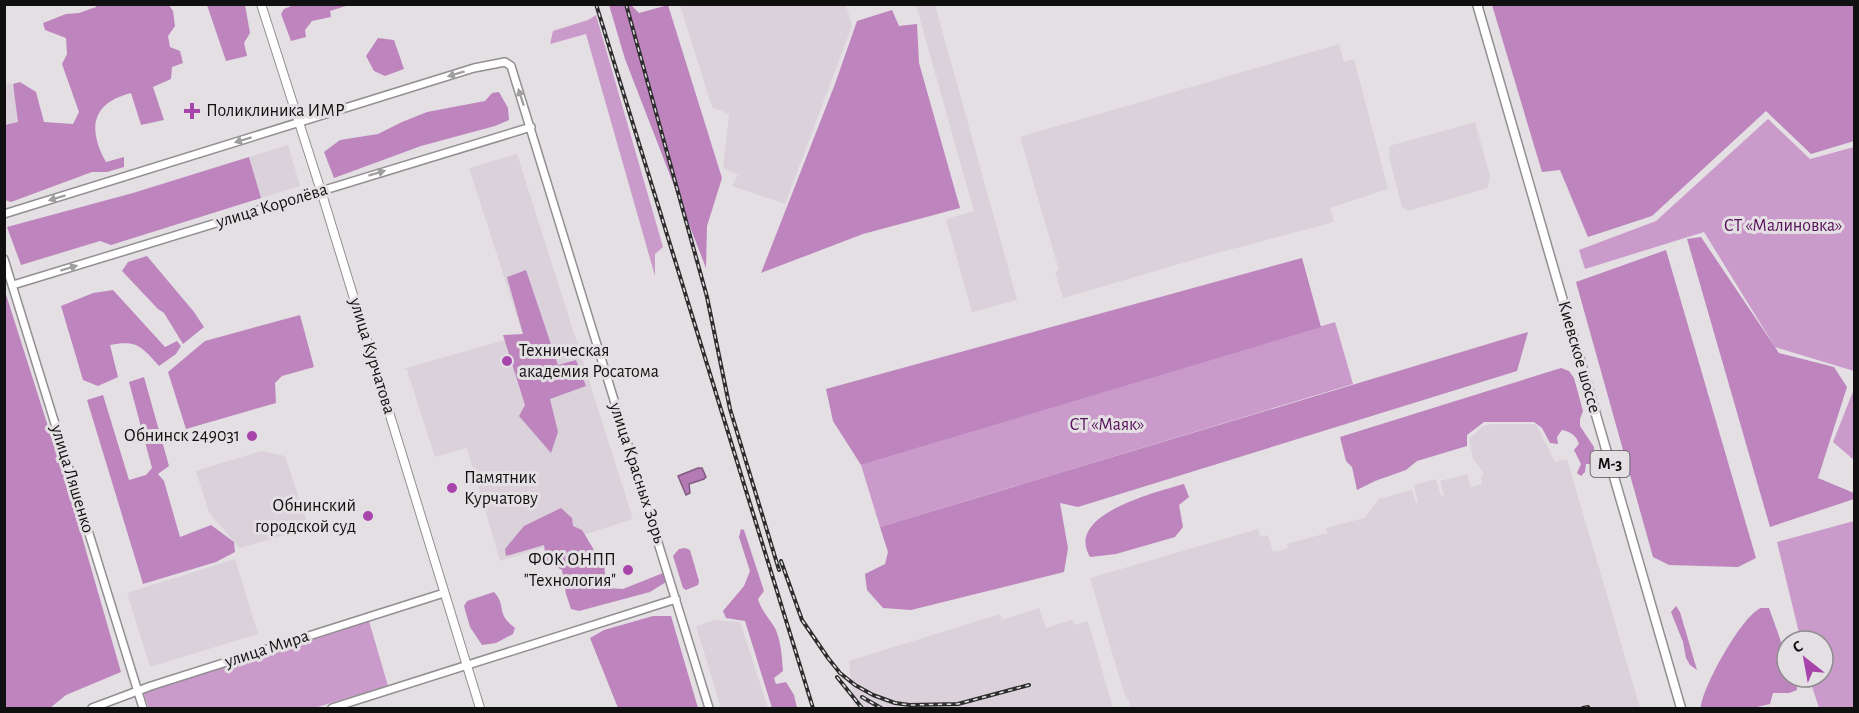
<svg xmlns="http://www.w3.org/2000/svg" width="1859" height="713" viewBox="0 0 1859 713" font-family="'Alegreya Sans',sans-serif">
  <style>
    .built { fill: #dbd1da }
    .green { fill: #ca9acb }
    .forest { fill: #bd84be }
    .water { fill: #b37ab3; stroke: #825a82; stroke-width: 1.5 }
    .lines { fill: none; stroke-linecap: round; stroke-linejoin: round }
    .secondary-casing { stroke: #928e92; stroke-width: 10 }
    .primary-casing { stroke: #928e92; stroke-width: 10 }
    .highway-casing { stroke: #928e92; stroke-width: 11 }
    .secondary { stroke: #fff; stroke-width: 7 }
    .primary { stroke: #fff; stroke-width: 8 }
    .highway { stroke: #fff; stroke-width: 8 }
    .rail-casing { stroke: #2e2d2e; stroke-width: 4 }
    .rail { stroke: #e3dfe3; stroke-width: 1.5; stroke-dasharray: 4.5; stroke-linecap: butt }
    .oneway { fill: #a09fa0 }
    .poi-dot { fill: #a845ab; stroke: #e3dfe3; stroke-width: 2 }
    .labels { text-anchor: middle; dominant-baseline: central; stroke-width: 6; stroke-linejoin: round; paint-order: stroke }
    .shield { fill: #e3dfe3; stroke: #504e50; stroke-width: 1.5 }
    .shield-label { font-size: 16px; font-weight: bold; fill: #111011 }
    .poi-label { font-size: 18px; fill: #111011; stroke: #e3dfe3; text-anchor: start }
    .street-label { font-size: 18px; fill: #111011; stroke: #e3dfe3 }
    .park-label { font-size: 18px; fill: #57105a; stroke: #e3dfe3 }
  </style>
  <rect width="100%" height="100%" fill="#e3dfe3"/>
  <!-- built -->
  <path class="built" d="M680 5H846L852 26 785 204 732 186 738 175 723 168 729 114 712 107Z
    M916 5H935L1017 300 972 312 946 219 974 211Z
    M1339 44 1344 62 1354 59 1388 189 1330 208 1334 221 1330 223 1210 255 1063 298 1055 272 1059 270 1020 137Z
    M11 83 24 123 4 129V84Z
    M1475 122 1490 176 1488 188 1408 211 1402 207 1390 161 1389 146Z
    M288 145 300 186 261 198 249 157Z
    M517 154 633 519 500 561 467 448 435 457 407 370 403 369 523 335 469 168Z
    M1492 424H1536L1555 462 1567 459 1640 708H1129V701L1124 693 1090 578 1258 529 1260 537 1268 535 1273 552 1288 548 1287 544 1327 533 1326 528 1364 518 1379 499 1412 490 1416 503H1418L1414 485 1436 479 1441 496 1444 495 1440 481 1467 474 1471 487 1482 484 1481 478 1484 473 1473 459 1469 439 1483 426Z
    M261 451 285 456 309 528 239 548 209 512 196 471Z
    M235 559 258 634 150 667 127 593Z
    M1039 608 1046 628 1072 620 1074 625 1088 621 1113 708H854L849 661 1000 614 1002 620Z
    M714 620 740 622 768 708H721L696 626Z"/>
  <!-- green -->
  <path class="green" d="M596 15 663 247 655 254V276L586 34 550 44 553 31 588 20Z
    M1768 119 1810 159 1854 147V371L1775 347 1704 232 1585 269 1579 250 1656 221Z
    M1335 322 1353 384 880 527 861 465Z
    M1854 389V460L1833 442Z
    M1854 521V708H1819L1809 677H1823V641H1801L1777 542Z
    M369 621 388 686 314 708H149L143 692Z"/>
  <!-- forest -->
  <path class="forest" d="M296 4H349V5L330 11 331 17 312 21 305 30 306 37 291 41 281 14 284 9Z
    M96 5H169L173 11 175 26 168 36 170 47 180 51 183 63 172 67 171 79 153 87 164 120 141 125 131 93C92 103 87 128 106 162L124 157V167L107 172H92L11 202 5 200V125L18 122 13 84 20 82 36 92 44 122 73 124 79 112 62 64 67 54 66 38 45 30 43 23 66 14 79 13 96 7Z
    M207 5H245L250 33 244 43 247 56 226 61Z
    M609 5H631L639 13 668 5 722 178 707 226 706 268 625 59Z
    M1492 5H1854V141L1811 154 1766 111 1652 216 1588 237 1560 170 1542 172Z
    M892 10 899 26 917 24 919 63 960 208 863 234 761 273 835 84 857 21Z
    M378 38 394 40 404 69 385 76 374 71 366 56Z
    M499 92 508 108 509 120 495 126 421 146 334 178 324 152 340 140 378 134 402 122 427 112 485 101 492 93Z
    M249 157 261 198 111 245 100 241 21 265 7 227 133 193Z
    M1701 237 1779 353 1834 367 1847 387 1818 478 1854 493V499L1770 527 1687 239Z
    M1666 250 1756 558 1738 567 1669 565 1653 557 1576 282Z
    M147 256 194 312 204 327 183 344 164 313 158 309 122 271 128 262Z
    M1302 258 1321 327 861 465 833 421 826 389Z
    M526 270 558 365 576 360 586 386 550 399 558 432 551 453 519 416 525 405 503 335 523 334 507 277Z
    M4 288 72 502 121 672 66 695 50 708H5Z
    M113 290 165 347 177 341 181 346 176 354 159 366C141 346 137 340 110 345L118 377 98 386 83 380 61 306 93 293Z
    M300 315 314 367 282 376 275 383 276 403 186 429 168 372 205 341Z
    M1528 332 1517 371 1078 507 1060 503 1068 548 1064 572 911 610 883 608 867 590 865 574 885 564 888 552 880 527Z
    M1561 368 1569 371 1574 378 1583 411 1580 419V426L1594 447V464H1586L1585 472 1581 476 1577 473 1581 464 1574 450 1579 444C1576 435 1571 432 1562 430L1557 437 1558 444 1550 443 1542 428 1534 422H1484L1467 435V446L1417 461 1406 470 1375 481 1357 490 1352 467 1346 461 1340 437Z
    M144 377 169 466 158 474 164 481 180 537 211 525 234 542 235 552 216 562 143 584 87 400 103 395 129 480 146 475 152 468 129 382Z
    M1184 484 1189 497 1179 505 1183 527 1175 537 1116 554 1090 557C1064 514 1157 492 1184 484Z
    M561 508 572 518 573 526 582 530 600 560 604 561 606 588 623 589 663 573 666 582 650 592 579 611 571 609 566 594 562 570 546 561 544 545 506 556 505 549 524 526Z
    M741 529 744 530 764 591 758 599C761 610 769 618 775 628 781 641 782 657 783 671L774 678 776 684 786 682 794 695 797 708H772L745 621 726 618 723 611 744 586 750 571 739 537Z
    M685 548 690 550 699 581 698 585 686 590 683 588 673 556 679 549Z
    M494 592C507 606 495 613 515 628L513 634 496 643 482 645 470 627 464 606 467 601Z
    M1676 606 1680 612 1697 670 1690 665 1686 658 1683 642 1671 612Z
    M1761 608H1769C1777 631 1787 653 1787 677H1796L1797 690 1789 693H1773L1770 704 1753 708H1701C1701 689 1743 614 1761 608Z
    M653 616H671L698 708H618L590 638 604 630Z"/>
  <!-- water -->
  <path class="water" d="M698 468H702L706 477 704 479 689 484 690 493 686 495 678 476Z"/>
  <g class="lines">
    <!-- secondary casing -->
    <g class="secondary-casing">
      <path id="secondary" d="M4 214 474 68 505 62 511 66 709 708
        M4 259 143 708
        M13 285 531 127
        M92 708 151 686 444 593
        M332 708 676 599"/>
    </g>
    <!-- primary casing -->
    <g class="primary-casing">
      <path id="primary" d="M261 4 321 191 480 708"/>
    </g>
    <!-- highway casing -->
    <g class="highway-casing">
      <path id="highway" d="M1477 4 1681 708"/>
    </g>
    <!-- secondary -->
    <use href="#secondary" class="secondary"/>
    <!-- primary -->
    <use href="#primary" class="primary"/>
    <!-- highway -->
    <use href="#highway" class="highway"/>
    <!-- rail casing -->
    <g class="rail-casing">
      <path id="rail" d="M596 4 813 708
        M626 4 707 297 730 409 779 570
        M781 561 802 620 828 658 840 673 855 685 873 695 895 703 910 705 958 704 1029 685
        M837 677 862 708
        M862 697 881 708
        M1583 708 1588 707"/>
    </g>
    <!-- rail -->
    <use href="#rail" class="rail"/>
  </g>
  <!-- one-way arrows -->
  <defs><path id="oneway-solid" d="M-6-.8H1V-3.2L6.5 0L1 3.2V.8H-6Z" transform="scale(1.5)"/></defs>
  <g class="oneway">
    <use href="#oneway-solid" transform="translate(456 74) rotate(163)"/>
    <use href="#oneway-solid" transform="translate(521 97) rotate(-108)"/>
    <use href="#oneway-solid" transform="translate(243 140) rotate(163)"/>
    <use href="#oneway-solid" transform="translate(377 173) rotate(-17)"/>
    <use href="#oneway-solid" transform="translate(57 198) rotate(163)"/>
    <use href="#oneway-solid" transform="translate(69 268) rotate(-17)"/>
  </g>
  <!-- markers -->
  <g class="poi-dot">
    <path d="M189 102h6v6h6v6h-6v6h-6v-6h-6v-6h6z"/>
    <circle cx="507" cy="361" r="6"/>
    <circle cx="252" cy="436" r="6"/>
    <circle cx="452" cy="488" r="6"/>
    <circle cx="368" cy="516" r="6"/>
    <circle cx="628" cy="570" r="6"/>
  </g>
  <g class="labels">
    <!-- shield labels -->
    <rect class="shield" x="1590.5" y="451" width="39" height="26" rx="4.5"/>
    <g class="shield-label">
      <text x="1610" y="464">М-3</text>
    </g>
    <!-- poi labels -->
    <g class="poi-label">
      <text x="206" y="111">Поликлиника ИМР</text>
      <text x="519" y="351">Техническая<tspan x="519" dy="21">академия Росатома</tspan></text>
      <text x="240" y="436" text-anchor="end">Обнинск 249031</text>
      <text x="464" y="478">Памятник<tspan x="464" dy="21">Курчатову</tspan></text>
      <text x="356" y="506" text-anchor="end">Обнинский<tspan x="356" dy="21">городской суд</tspan></text>
      <text x="616" y="560" text-anchor="end">ФОК ОНПП<tspan x="616" dy="21">"Технология"</tspan></text>
    </g>
    <!-- street labels -->
    <g class="street-label">
      <text transform="translate(272 206) rotate(-17)">улица Королёва</text>
      <text transform="translate(372 356) rotate(73)">улица Курчатова</text>
      <text transform="translate(1579 357) rotate(74)">Киевское шоссе</text>
      <text transform="translate(637 473) rotate(72)">улица Красных Зорь</text>
      <text transform="translate(72 479) rotate(73)">улица Ляшенко</text>
      <text transform="translate(267 649) rotate(-18)">улица Мира</text>
    </g>
    <!-- park labels -->
    <g class="park-label">
      <text x="1783" y="226">СТ «Малиновка»</text>
      <text x="1107" y="425">СТ «Маяк»</text>
    </g>
  </g>
  <!-- border -->
  <rect width="1859" height="713" fill="none" stroke="#111011" stroke-width="12"/>
  <!-- north arrow -->
  <g transform="translate(1805 659) rotate(329)"><circle r="28" fill="#e3dfe3" stroke="#8f8c8f" stroke-width="1.5"/>
  <path d="M0-4.5L10 22L0 15L-10 22Z" fill="#a845ab"/>
  <text y="-9" font-size="16" font-weight="bold" text-anchor="middle" fill="#111011">С</text>
  </g>
</svg>
